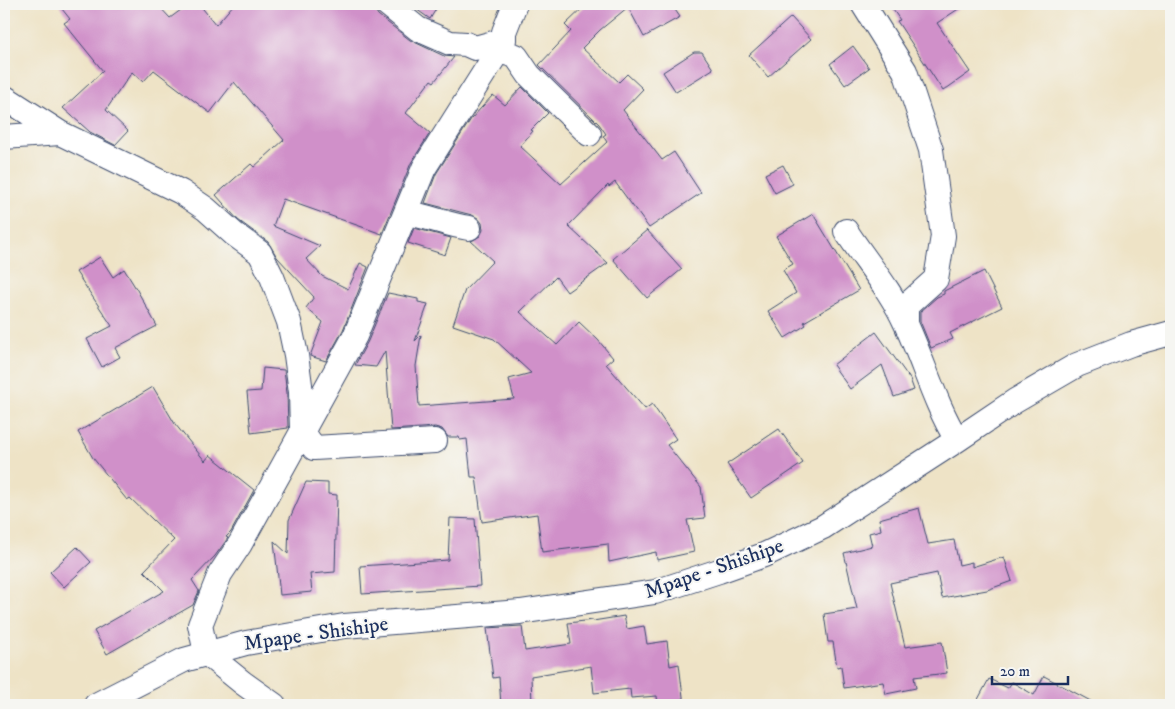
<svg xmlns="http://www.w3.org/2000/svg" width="1175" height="709" viewBox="0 0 1175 709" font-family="'IM FELL DW Pica',serif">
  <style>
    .building { fill: #d090c9 }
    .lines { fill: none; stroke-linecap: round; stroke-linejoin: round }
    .minor-casing { stroke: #3b4a6e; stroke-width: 26 }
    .minor { stroke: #fff; stroke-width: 24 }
    .labels { text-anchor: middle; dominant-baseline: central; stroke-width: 4; stroke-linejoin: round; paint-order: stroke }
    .street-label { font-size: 21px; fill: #1b2f5e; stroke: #f6f6f2 }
  </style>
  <rect width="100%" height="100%" fill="#f6f6f2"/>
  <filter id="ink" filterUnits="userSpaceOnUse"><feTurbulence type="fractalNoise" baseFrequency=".02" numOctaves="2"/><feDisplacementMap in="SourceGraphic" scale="10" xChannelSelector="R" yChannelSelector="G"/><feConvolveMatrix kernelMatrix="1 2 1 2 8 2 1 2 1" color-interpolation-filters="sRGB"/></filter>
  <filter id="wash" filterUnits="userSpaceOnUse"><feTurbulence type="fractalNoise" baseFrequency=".0096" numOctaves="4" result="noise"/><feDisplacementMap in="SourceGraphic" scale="20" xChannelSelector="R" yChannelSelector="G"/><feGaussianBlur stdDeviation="1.12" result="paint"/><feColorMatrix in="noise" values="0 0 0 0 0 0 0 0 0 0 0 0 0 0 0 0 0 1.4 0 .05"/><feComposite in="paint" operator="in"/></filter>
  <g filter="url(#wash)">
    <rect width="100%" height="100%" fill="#eee3c6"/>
    <g id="blocks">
      <!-- building -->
      <path class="building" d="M58 4H157L170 18 189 4H199L216 25 234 4H374V9L378 15 410 40 444 56 454 57 434 82 431 80 406 113 430 133 411 163 382 234 283 199 273 226 320 246 306 259 322 276 348 289 360 263 368 267 343 330 326 361 310 356 323 322 306 308 314 297 277 257 268 242 238 220 216 195 251 164 254 167 284 140 234 82 210 113 154 70 143 82 132 72 106 110 128 131 115 145 90 132 63 108 103 71 64 23 70 19Z
        M409 4H439L430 19Z
        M587 4H671L680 17 644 37 628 7 600 30 582 48 619 82 627 74 643 89 623 110 662 160 674 152 701 193 649 228 615 182 609 187 608 185 568 226 608 263 567 292 556 277 520 312 557 345 579 322 598 340 613 358 606 364 645 409 652 404 676 439 667 445 701 487 705 518 687 520 694 552 657 560 656 552 609 562 608 544 542 552 537 514 482 522 476 477H471L467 439 460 440 459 437H448L442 429 435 427 391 430 385 351 376 367 355 365 368 341 388 293 418 299V302L428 304 415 341 421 335 416 366 419 406 514 399 509 379 531 373 494 339 453 325 465 290 493 261 471 241 480 236 483 230 482 223 478 218 472 215 425 203 436 174 471 119 493 95 505 105 522 87 548 113 531 130 533 131 520 146 561 184 607 142 603 136 606 134 599 124 539 65 571 31 565 25Z
        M889 4H966L937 23 970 72 943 91 897 21 900 20Z
        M791 17 811 39 768 77 749 55Z
        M853 46 869 68 845 85 830 64Z
        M694 52H702L713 69 676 92 663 72Z
        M783 165 793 184 775 193 765 174Z
        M813 214 859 290 804 322 806 325 785 338 768 311 796 293 783 270 793 264 776 236Z
        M414 228 451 238 445 255 408 243Z
        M647 230 682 269 647 298 613 259Z
        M100 257 113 277 124 269 137 290 157 326 115 348 120 357 102 367 87 339 112 326 76 272Z
        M984 271 1002 307 950 333 953 339 931 348 920 321V312L937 297 944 294V291Z
        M876 332 910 379 914 390 894 397 882 365 850 389 833 365Z
        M263 368 284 370 287 393 288 428 251 433 247 392 261 391Z
        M153 387 175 424 205 461 210 455 254 490 231 532 226 537 228 538 215 556 192 580 199 591 193 605 107 654 94 631 164 591 144 571 174 540 130 498 127 500 93 458 78 432Z
        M779 429 803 463 751 498 727 464Z
        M306 482 328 483V494L337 495 335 572 310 574 312 592 280 595 274 541 288 554 289 520Z
        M919 508 928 544 954 540 959 565 972 562V567L1004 557 1012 581 987 590 942 598 937 573 890 583 905 647 942 642 947 673 914 677 916 688 886 694 883 682 844 688 841 666 837 667 833 642H828L824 614 857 609 844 553 872 546 869 533 881 530 879 519Z
        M450 518 475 519 480 586 362 594 360 566 448 560Z
        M77 547 91 562 64 587 50 572Z
        M624 616 627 629 644 626 647 644 667 641 670 666 679 664 684 705H658L657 696 631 698 630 689 594 693 591 666 531 676 532 705H501L499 677 493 678 487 628 522 626 525 651 571 644 568 623 593 620V621Z
        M1044 676 1098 705H975L989 679 1008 688 1012 682 1034 695Z"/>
    </g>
  </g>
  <g filter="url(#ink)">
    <use href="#blocks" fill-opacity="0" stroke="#3b4a6e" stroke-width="1"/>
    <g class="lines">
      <!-- minor casing -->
      <g class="minor-casing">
        <path id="minor" d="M387 4 418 29 450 43 466 44 475 48 504 40
          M863 4 905 71 931 150 943 236 936 279 906 306V323
          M498 51 516 56 529 75 589 134
          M4 97 60 133 181 192 206 209 234 234 260 253 272 277 289 322 296 355 301 392 302 431 314 448 435 441
          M4 137 60 133
          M406 213C428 216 448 225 469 228
          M846 231C866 262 891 290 906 324 924 363 935 404 957 440
          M96 705 184 660 246 643 344 626 520 612 655 592 719 571 764 555 823 527 957 440 1015 401 1077 365 1131 344 1171 333
          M274 705 243 683 206 653 200 625 220 574 240 544 355 336 424 168 498 51 504 40V32L515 4"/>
      </g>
      <!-- minor -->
      <use href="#minor" class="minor"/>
    </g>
  </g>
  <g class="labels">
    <!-- street labels -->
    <g class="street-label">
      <text transform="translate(714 569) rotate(-19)">Mpape - Shishipe</text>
      <text transform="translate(316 634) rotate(-8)">Mpape - Shishipe</text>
    </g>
  </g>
  <!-- margin -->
  <rect width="1175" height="709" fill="none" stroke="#f6f6f2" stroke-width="20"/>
  <!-- scale -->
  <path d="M992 676v8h76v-8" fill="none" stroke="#1b2f5e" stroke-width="2.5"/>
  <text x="1000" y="676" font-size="15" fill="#1b2f5e" stroke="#f6f6f2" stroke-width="4" paint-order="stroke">20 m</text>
</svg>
